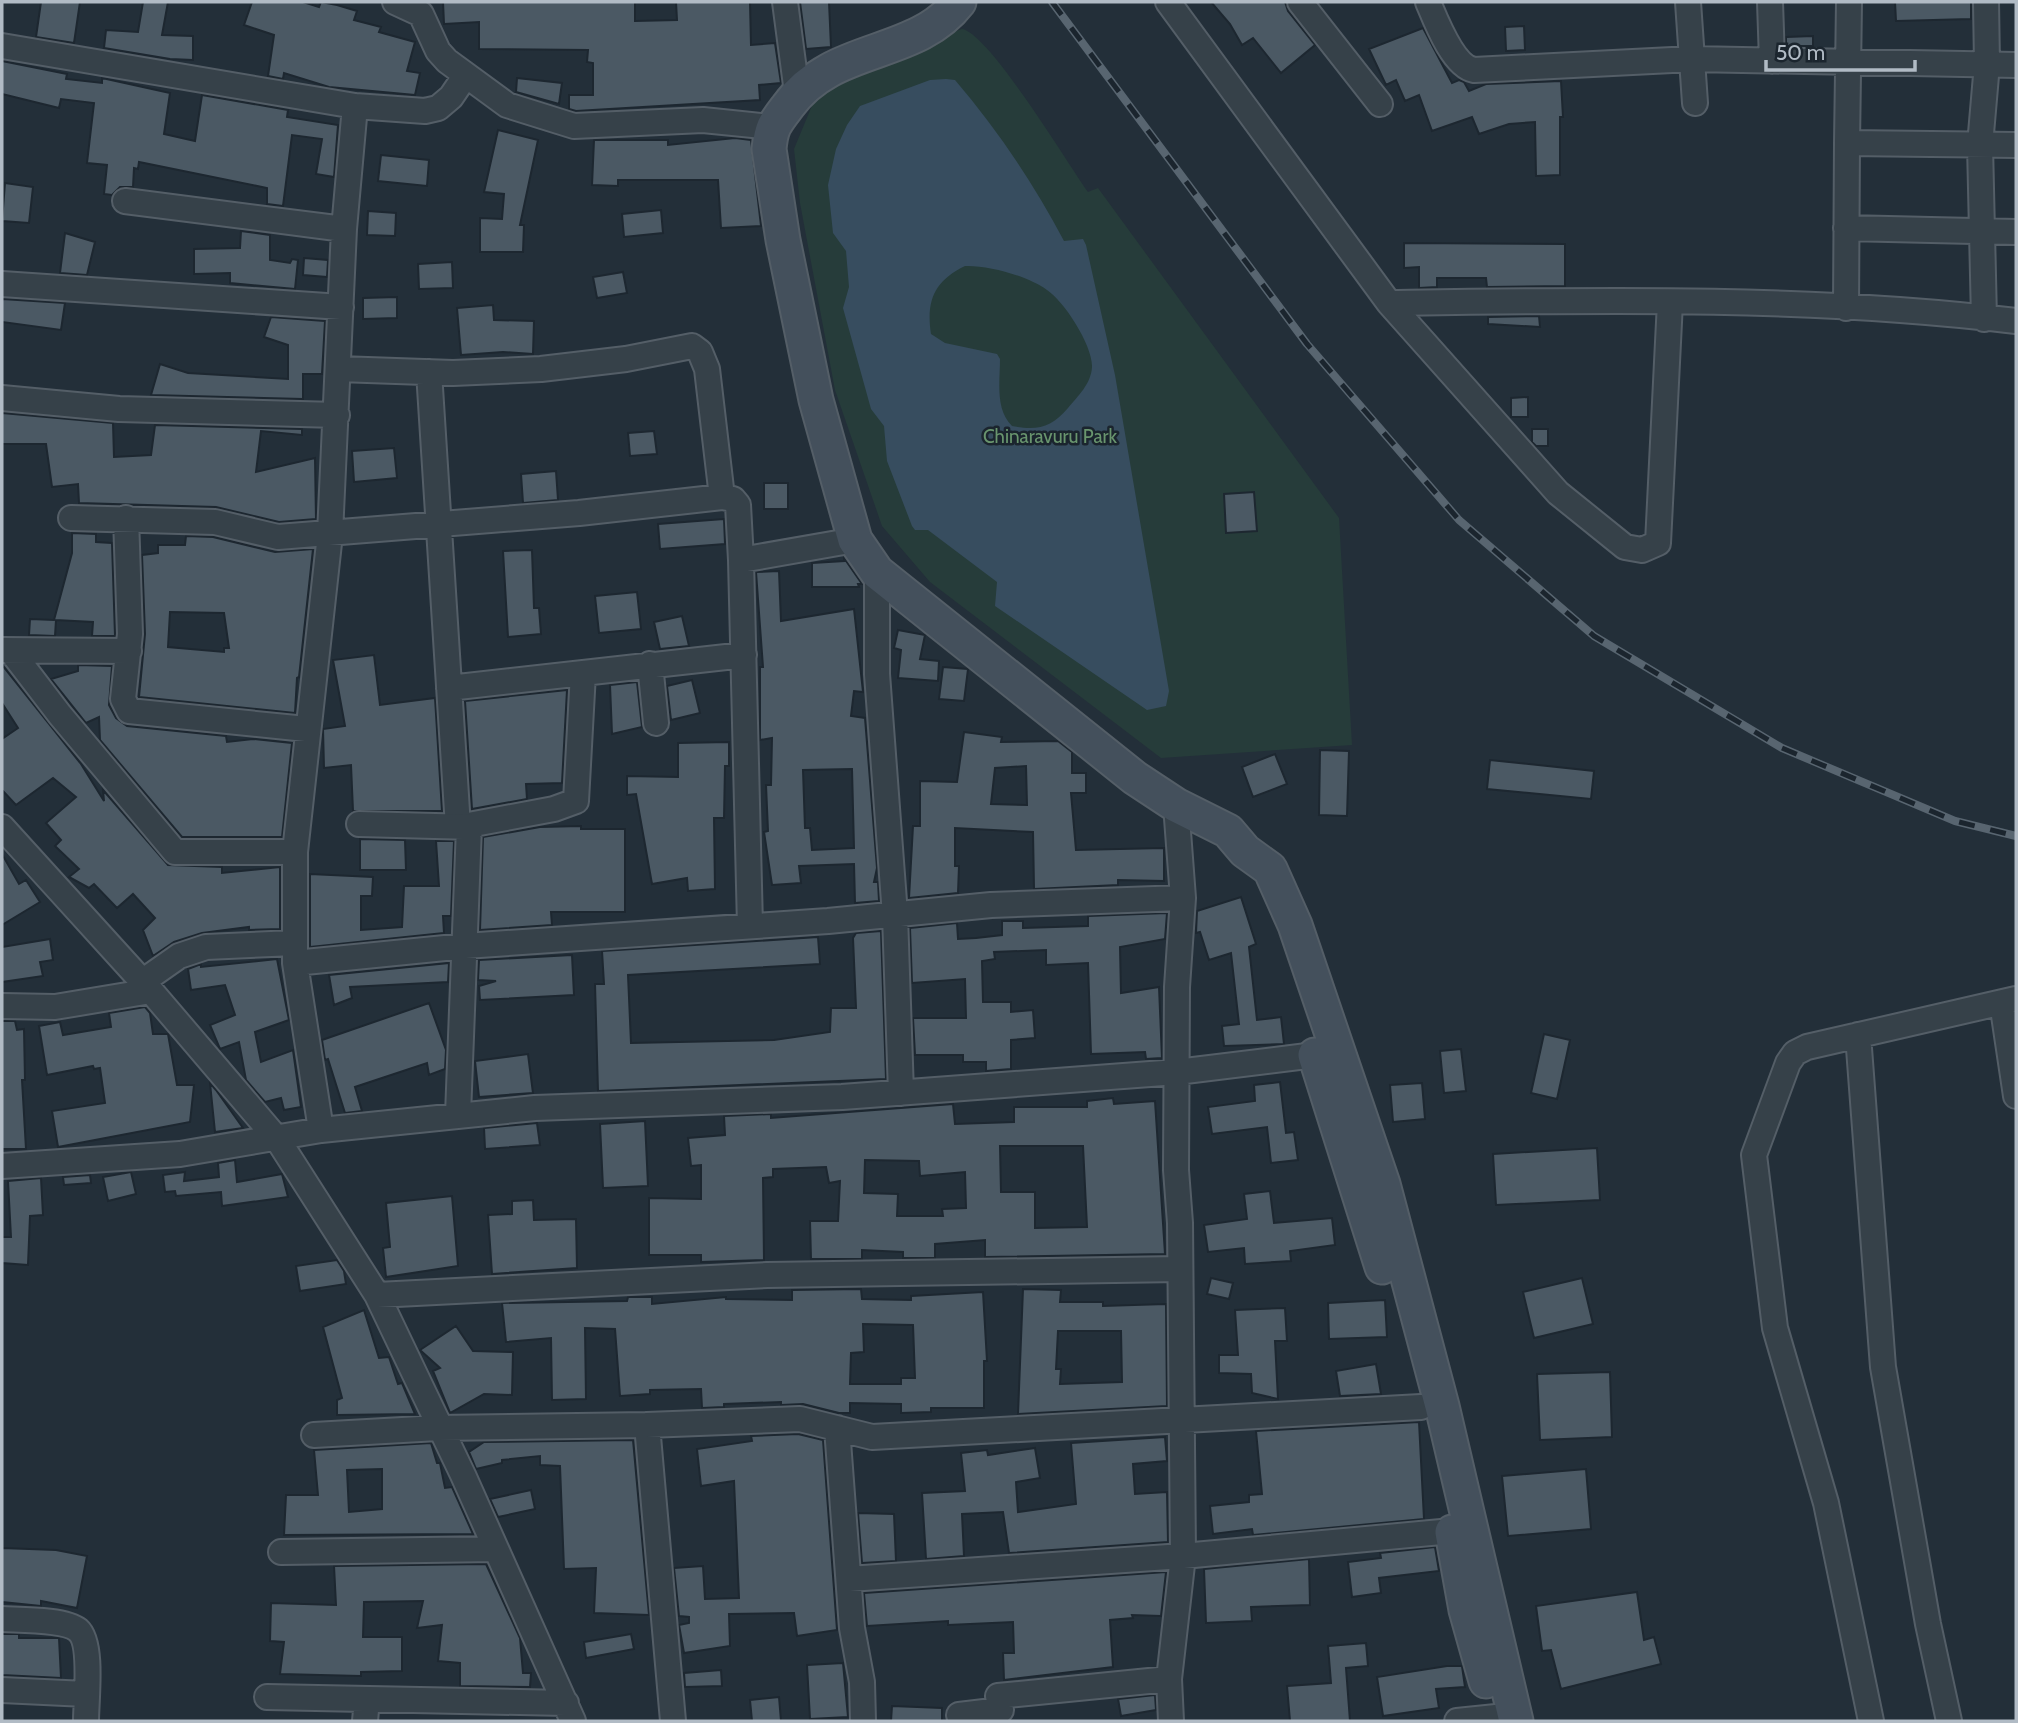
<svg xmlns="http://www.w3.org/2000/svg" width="2018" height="1723" viewBox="0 0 2018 1723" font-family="Cabin,sans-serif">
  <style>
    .green { fill: #263c3a }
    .water { fill: #374d5f; fill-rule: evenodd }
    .building { fill: #4b5964; stroke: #1d2730; stroke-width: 2; fill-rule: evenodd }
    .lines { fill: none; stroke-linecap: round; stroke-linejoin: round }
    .street-casing { stroke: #545e67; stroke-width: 28 }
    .secondary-casing { stroke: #545e67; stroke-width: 37 }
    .street { stroke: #364149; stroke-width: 24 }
    .secondary { stroke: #44505c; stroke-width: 33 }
    .rail-casing { stroke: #586570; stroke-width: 8 }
    .rail { stroke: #1b252e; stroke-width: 5; stroke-dasharray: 16; stroke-linecap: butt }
    .labels { text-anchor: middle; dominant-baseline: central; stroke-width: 5; stroke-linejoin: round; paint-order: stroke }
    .park-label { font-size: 19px; fill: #69956e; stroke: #1b252e }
  </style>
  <rect width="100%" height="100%" fill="#232f39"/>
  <!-- green -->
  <path class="green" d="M962 29C989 33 1068 164 1088 192L1098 188 1339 518 1352 745 1161 758 930 582 882 526 835 390 800 203 794 149 823 79Z"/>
  <!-- water -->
  <path class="water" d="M946 79 955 80C997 129 1034 184 1064 241L1083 239 1086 245 1115 375 1169 691 1166 706 1147 710 995 606 997 582 928 530H915L912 526 887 461 884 426 871 409 843 308 849 287 846 251 833 233 828 185 836 149 847 125 860 106 930 80ZM965 266C988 265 1028 276 1047 290 1064 301 1093 346 1092 367 1091 384 1078 396 1068 408 1051 428 1037 431 1012 426 995 409 1000 382 1000 359L997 354 945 343 931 334C926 301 934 281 965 266Z"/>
  <!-- building -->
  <path class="building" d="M41 2H80L74 43 36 37Z
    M143 2H168L162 35 193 36V60L170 59 104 48 106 30 138 32Z
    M252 2H303L319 7 321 2 337 5 357 11 354 20 381 27 379 32 415 42 407 71 420 73 415 95 329 87 284 73 283 79 268 76 274 35 244 25Z
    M443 2H635V21L677 20 676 2H750L751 45 775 43 781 83 759 85 760 100 576 111 569 109V95H593V63L587 62 588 50 479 49V22L444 24Z
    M800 2H829L831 47 806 49Z
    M1211 2H1285L1288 11 1315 45 1281 73 1253 38 1242 45 1230 24Z
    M1895 2H1971V19L1896 21Z
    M1524 26 1525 50 1506 51 1505 27Z
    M1423 28 1452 83 1459 80 1464 82 1469 91 1486 84 1561 81 1563 117H1560V175L1536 176 1535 122 1509 124 1479 134 1472 117 1432 131 1419 95 1405 101 1396 80 1386 85 1369 49Z
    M1813 36V46H1786V37Z
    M2 61 67 74 66 79 102 83V78L170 93 164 134 195 141 202 95 288 110 287 117 338 125 334 177 316 174 322 139 292 135 283 206 267 204V188L139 162 138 169 134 168 133 187H120L112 195 104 194 107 165 87 163 94 103 61 99 59 108 2 94Z
    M517 78 562 83 559 104 516 92Z
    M498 130 538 140 520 225H524L523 252H480V218L502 219 504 194 484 192Z
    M735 138 751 140 761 226 721 228 718 180H618V186L592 185 594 140H668V145Z
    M381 155 429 160 427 186 378 181Z
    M5 183 33 187 29 223 2 221Z
    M661 210 663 233 624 237 622 214Z
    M368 211 396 213 395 236 367 235Z
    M241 231 270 235V260L290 263 292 259 298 260 295 289 230 283V273L194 274V249L240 248Z
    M65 233 95 242 87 275 60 273Z
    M1404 243 1565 244V286L1487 287 1486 278H1437V287L1419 288V267L1404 268Z
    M304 258 328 260 327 277 303 275Z
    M452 262 453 288 419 289 418 264Z
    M623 272 627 293 597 298 593 277Z
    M397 297V318L363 319V298Z
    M2 299 65 303 61 330 2 322Z
    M493 305 494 320 534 321 533 354 503 352 461 355 457 308Z
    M1539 316 1540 327 1488 324V317Z
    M271 317 325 321 322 374H303V399L151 395 160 364 188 373 288 379V345L264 337Z
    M1528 397V417H1511V398Z
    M2 413 113 423 114 457 151 455 155 425 302 429V435L261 431 256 472 315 458 316 519 279 522 216 507 79 503 78 484 52 487 46 444H2Z
    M1532 429H1548V446H1536L1532 442Z
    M654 431 657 454 630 456 628 433Z
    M394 448 397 478 354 482 352 451Z
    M556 471 558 500 523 503 521 474Z
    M764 483H788V509H764Z
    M1254 492 1257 531 1226 533 1224 494Z
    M724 519 725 544 660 549 658 524Z
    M72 533 96 534V542L112 543 115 636H92L93 622 56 620 55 636 29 635 30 619 54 620 72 553Z
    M186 536 213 537 275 552 313 549 299 677 297 678 295 713 139 697 145 634 142 555 158 553V545H185ZM170 612 224 613 229 648H224V652L168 647Z
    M532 550 534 608H539L541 634 508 637 503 551Z
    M844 558 862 584H858L859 587H812V563L844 561Z
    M779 571 781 621 854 609 863 692 854 691 851 716 865 718 877 868 874 882H878L879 901 855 903 854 864 799 866 801 883 772 885 764 832 768 831 766 785H771L772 738 760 740V667H763L756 572ZM852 769 854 848 812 850 810 828H805L803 770Z
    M637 592 641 629 599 633 595 596Z
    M682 616 689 646 660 649 654 622Z
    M898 630 925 635 920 659 939 661 938 681 898 678 901 650 894 648Z
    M374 655 380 705 435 698 442 811H353L351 765 324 768 323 729 345 726 333 660Z
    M2 665 81 764 104 801 103 790 168 865 222 867V873L280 867V929L249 930V927L202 933 174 942 153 956 143 930 155 918 133 894 117 908 94 884 89 888 69 877 79 869 55 846 61 840 46 823 76 797 53 778 16 805 2 790V739L18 728 2 703Z
    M78 665 112 666 109 705 116 718 127 726 226 736 227 742 253 739 292 743 282 837H182L100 740 99 717 86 723 51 679 78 671Z
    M943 667 968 669 964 701 939 699Z
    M692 680 700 713 671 720 667 686Z
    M637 682 642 727 612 734 610 685Z
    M567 690 562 783 526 784 527 799 472 809 465 701Z
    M964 732 1002 737 1001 742 1058 741 1072 752V773H1086V793H1071L1076 850 1164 848V881L1118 880V885L1034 889 1033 832 955 828V866H959L958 893 909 898 913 826H920V781L957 782ZM1026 766 1027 805 991 804 995 768Z
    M729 742V766H725L724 818H714L715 889 688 891 687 878 652 884 636 794 627 795V776L678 777V743Z
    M1320 750 1349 751 1347 816 1319 815Z
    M1275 754 1287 784 1253 797 1242 767Z
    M1490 760 1594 771 1591 799 1487 789Z
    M581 826V829H625V912H551L552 925 480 930 483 837 540 827Z
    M360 839 405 840 406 870H360Z
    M436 841H454L451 916H443L444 933 310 947V874L373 877 372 896H361V930L402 927 404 886H439Z
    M2 854 19 884 26 880 40 902 2 925Z
    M1241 897 1256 944 1249 947 1257 1020 1281 1017 1284 1044 1224 1046 1222 1026 1239 1024 1231 953 1209 960 1200 932 1196 933 1197 911Z
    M1167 913 1165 939 1120 947 1121 993 1159 987 1162 1058 1146 1059 1145 1052 1091 1054 1088 963 1046 965V950L994 952 995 959 982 961 983 1002H1011V1012L1033 1010 1035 1038 1011 1040V1069L986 1071V1062H963V1055H915L913 1018H966L965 979 912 983 910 928 957 923 958 939 976 938 1002 935V921H1023V928L1088 926V916Z
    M881 931 886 1079 598 1091 595 984H604L602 951 818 937 820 964 628 975 631 1043 774 1040 830 1032 831 1008H856L853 938 856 933Z
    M50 939 53 960 40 962 43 976 2 982V947Z
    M572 955 574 995 480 1000 479 986 496 981 478 980 479 960Z
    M277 959 289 1020 255 1032 261 1062 293 1050 301 1107 284 1110 281 1098 265 1102 246 1080 239 1042 220 1049 210 1025 235 1015 225 985 191 990 188 969 201 964V967Z
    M449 963 448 982 350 987 352 998 334 1005 329 975Z
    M429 1003 446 1050 445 1069 429 1075 427 1063 355 1087 362 1111 345 1113 328 1059 325 1060 322 1040Z
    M145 1007 150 1013 153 1034H168L177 1085H194L190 1122 58 1147 52 1111 105 1103 100 1068 94 1069 93 1066 47 1075 39 1026 60 1022 63 1035 111 1027 109 1013Z
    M2 1021H15L17 1030 24 1029 25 1080H22L26 1149H2Z
    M1544 1034 1570 1040 1557 1099 1531 1093Z
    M1461 1049 1466 1091 1444 1093 1440 1051Z
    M528 1054 533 1093 479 1097 475 1061Z
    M1280 1082 1286 1133 1294 1132 1298 1160 1271 1163 1267 1127 1212 1134 1208 1107 1255 1101 1254 1085Z
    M210 1083 216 1090 243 1128 215 1132Z
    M1422 1083 1425 1119 1393 1122 1390 1085Z
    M1113 1098 1114 1104 1155 1101 1165 1254 985 1257V1240L935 1244V1258H903V1252L862 1250V1259H811L810 1221H838L840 1181 829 1183 826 1167 773 1169V1177L763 1178 764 1260 701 1262V1255H649V1198L701 1199V1165L691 1166 688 1138 725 1135 724 1116 771 1114V1118L953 1104 955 1124 1014 1122V1107H1087V1101ZM1000 1146H1083L1087 1227 1035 1228V1192H1001ZM865 1160 919 1161 920 1176 965 1172 966 1208 942 1209 943 1216H897L898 1194 864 1193Z
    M645 1121 648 1186 603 1188 600 1124Z
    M537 1123 540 1145 485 1149 484 1128Z
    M1597 1148 1600 1200 1496 1205 1493 1154Z
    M235 1160 237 1182 282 1174 288 1197 222 1206 221 1192 176 1196 175 1191 165 1192 163 1175 185 1172 184 1181 219 1177 218 1163Z
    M131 1172 136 1194 108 1201 103 1177Z
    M90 1175 91 1183 64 1185 63 1177Z
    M41 1178 43 1215 30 1216 28 1265 2 1263V1237H11L8 1181Z
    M1270 1191 1274 1223 1332 1218 1335 1245 1290 1251 1291 1261 1245 1264 1244 1248 1208 1252 1204 1225 1247 1219 1244 1194Z
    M452 1196 458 1266 386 1277 383 1248 390 1247 386 1203Z
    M533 1200 534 1220 576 1219 577 1268 492 1274 488 1215 512 1214V1201Z
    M337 1260 344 1271 346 1284 300 1291 296 1266Z
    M1211 1278 1233 1283 1229 1299 1207 1294Z
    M1582 1278 1593 1324 1534 1338 1523 1292Z
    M861 1289 862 1299 911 1300V1296L983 1292 987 1361H984V1408H931V1412L901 1413V1404L850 1403V1413H839L803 1404 781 1405V1402L724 1404V1407L702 1408 701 1389 650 1390V1394L620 1396 615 1329 585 1328 586 1399 552 1400 551 1338 506 1342 502 1303 627 1301 628 1297H652V1304L726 1297V1299L792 1300V1290ZM863 1324 913 1325 915 1378H901V1384H850L851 1353 864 1352Z
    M1023 1289 1061 1290 1060 1302H1103V1306L1166 1304 1167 1406 1018 1414ZM1058 1331H1121L1122 1382 1060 1384 1061 1369H1056Z
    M1385 1300 1387 1337 1329 1339 1328 1303Z
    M1285 1308 1287 1341H1275L1278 1399 1252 1393 1251 1374 1219 1373V1355H1238L1235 1310Z
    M364 1310 379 1358 389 1357 398 1384 402 1383 415 1414 337 1415V1400L342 1398 323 1327Z
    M456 1326 473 1351 513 1352 512 1395 484 1394 450 1413 433 1371 440 1368 420 1350Z
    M1376 1364 1381 1394 1340 1396 1336 1371Z
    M1610 1372 1612 1437 1540 1440 1537 1374Z
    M1419 1422 1424 1519 1253 1535 1252 1529 1213 1534 1210 1506 1249 1502V1495L1262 1494 1256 1431Z
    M798 1434 823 1440 837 1630 797 1636 794 1613 729 1614 730 1646 684 1653 679 1625 689 1623V1617L679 1616 674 1568 703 1566 705 1599 739 1598 734 1481 701 1486 697 1449 752 1441 751 1436Z
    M1165 1437 1167 1461 1133 1464 1135 1494 1167 1492 1168 1542 1009 1553 1003 1512 962 1514 964 1556 926 1559 922 1493 965 1491 961 1453 987 1450 988 1455 1035 1448 1040 1478 1016 1482 1018 1512 1076 1504 1071 1443Z
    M633 1440 649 1615 594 1613 596 1568 564 1569 560 1466 540 1465V1456L502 1460V1463L476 1469 469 1452 484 1442Z
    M431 1443 437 1463H440L445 1488 452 1487 473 1534 284 1535 286 1495H318L314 1450ZM382 1469V1509L349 1512 347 1470Z
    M1586 1469 1591 1529 1508 1536 1502 1476Z
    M531 1490 535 1509 498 1517 490 1499Z
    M858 1513 894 1514 896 1561 862 1563Z
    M1435 1547 1439 1571 1379 1578 1381 1593 1352 1597 1348 1562 1381 1558 1380 1553Z
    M2 1548 56 1550 87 1556 77 1608 41 1601V1606L2 1602Z
    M1309 1559 1310 1605 1251 1607 1252 1621 1206 1623 1204 1569Z
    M486 1564 520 1638 523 1673H531L530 1687 460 1686V1663L438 1661 442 1625 417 1628 423 1601 364 1602 363 1637H402V1671L361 1672V1676L280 1674 284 1642 270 1641 271 1603 336 1605 334 1566Z
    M1166 1572 1161 1616 1132 1615 1133 1618 1110 1620 1113 1667 1004 1680 1003 1653H1014L1013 1622 948 1625V1621L867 1626 864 1593Z
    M1637 1592 1644 1640 1654 1637 1661 1664 1561 1689 1551 1650 1542 1651 1536 1606Z
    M2 1634H19V1638H59L61 1678 2 1675Z
    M631 1634 634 1649 586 1658 584 1642Z
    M1366 1643 1368 1666 1346 1668 1350 1721H1290L1287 1686 1331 1683 1328 1646Z
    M843 1663 848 1717 810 1719 807 1665Z
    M1447 1666H1462L1465 1687 1436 1689 1439 1708 1383 1716 1377 1677Z
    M721 1670 722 1686 685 1687 684 1673Z
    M1155 1695 1156 1710 1121 1716 1118 1699Z
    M779 1697 781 1721H752L750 1700Z
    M892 1706 942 1708V1721H891Z"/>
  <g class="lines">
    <!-- street casing -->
    <g class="street-casing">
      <path id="street" d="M395 2 421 14 438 51 447 61 507 105 574 126 703 120 771 127
        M785 2 797 93
        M1168 2 1389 303C1598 300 1809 296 2016 321
        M1300 2 1380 104
        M1428 2C1436 21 1453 66 1474 70L1692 59 2016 65
        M1688 2 1695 103
        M1770 2 1772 61
        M1849 2 1847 143 2016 145
        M2 46 355 106 425 111 438 108 451 97 466 75
        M125 201 344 229
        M1846 228 2016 232
        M2 284 341 307
        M1389 303 1558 493 1625 547 1642 550 1658 543 1670 302
        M1846 308 1847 143
        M1984 319 1980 145 1987 64 1986 2
        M339 369 453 373 541 369 626 359 692 346 700 352 707 369 722 497
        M429 372 458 827 554 809 576 801 583 673
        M2 398 119 409 337 415
        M71 518 215 522 278 537 579 513 722 497 733 499 738 505 741 560 855 540
        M126 518 130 634 123 699 129 711 306 729
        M741 560 750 926
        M877 572V674L895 915 901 1093
        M2 650 129 651
        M11 651 60 715 175 852H295
        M650 664 656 723
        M449 688 744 655
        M359 824 473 827
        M2 827 151 991
        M295 963 465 946 828 921 991 905 1183 898
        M142 982 179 956 206 947 294 943
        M2002 1002 2016 1096
        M2 1006 55 1007 151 991 278 1140 377 1295 463 1475 573 1721
        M1858 1035 1883 1367 1928 1624 1949 1721
        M458 1115 469 827
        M321 1130 295 963V852L330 534 344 229 355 106
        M2 1166 180 1154 321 1130 535 1108 842 1097 1177 1072 1315 1055
        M377 1295 767 1275 1180 1269
        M647 1425 673 1721
        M837 1428 852 1628 862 1682 863 1721
        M314 1435 438 1428 647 1425 800 1419 872 1437 1421 1407
        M281 1552 496 1549
        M849 1579 1183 1556 1452 1531
        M2 1619C19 1620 65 1619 78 1630 93 1643 86 1701 86 1721
        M2 1690 86 1694
        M267 1697 566 1703
        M959 1715 1001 1710 998 1696 1169 1679
        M365 1721 367 1699
        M1171 1721 1169 1679 1183 1556 1180 1223 1176 1170 1177 987 1183 898 1176 805
        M1457 1721 1496 1717
        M1871 1721 1826 1503 1775 1328 1754 1155 1788 1063 1795 1053 1807 1047 2016 999"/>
    </g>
    <!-- secondary casing -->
    <g class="secondary-casing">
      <path id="secondary" d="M959 2C915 59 833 43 788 106 775 123 771 127 769 149L783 240 816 400 855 540 877 572 1135 778 1176 805 1228 831 1245 851 1270 869 1295 925 1383 1184 1442 1406 1516 1721
        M1315 1055 1382 1267
        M1452 1532 1466 1610 1486 1681"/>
    </g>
    <!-- street -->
    <use href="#street" class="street"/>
    <!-- secondary -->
    <use href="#secondary" class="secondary"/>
    <!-- rail casing -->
    <g class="rail-casing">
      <path id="rail" d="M1052 2 1307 344 1459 520 1594 636 1782 748 1955 821 2016 836"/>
    </g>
    <!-- rail -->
    <use href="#rail" class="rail"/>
  </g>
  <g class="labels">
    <!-- park labels -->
    <g class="park-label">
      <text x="1050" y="436">Chinaravuru Park</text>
    </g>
  </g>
  <!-- border -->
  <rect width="2018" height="1723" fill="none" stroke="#b1bbc5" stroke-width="7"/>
  <!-- scale -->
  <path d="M1766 60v10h149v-10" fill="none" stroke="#b1bbc5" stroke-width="3.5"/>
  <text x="1776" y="60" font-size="21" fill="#b1bbc5" stroke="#1b252e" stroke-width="5" paint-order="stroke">50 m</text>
</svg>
